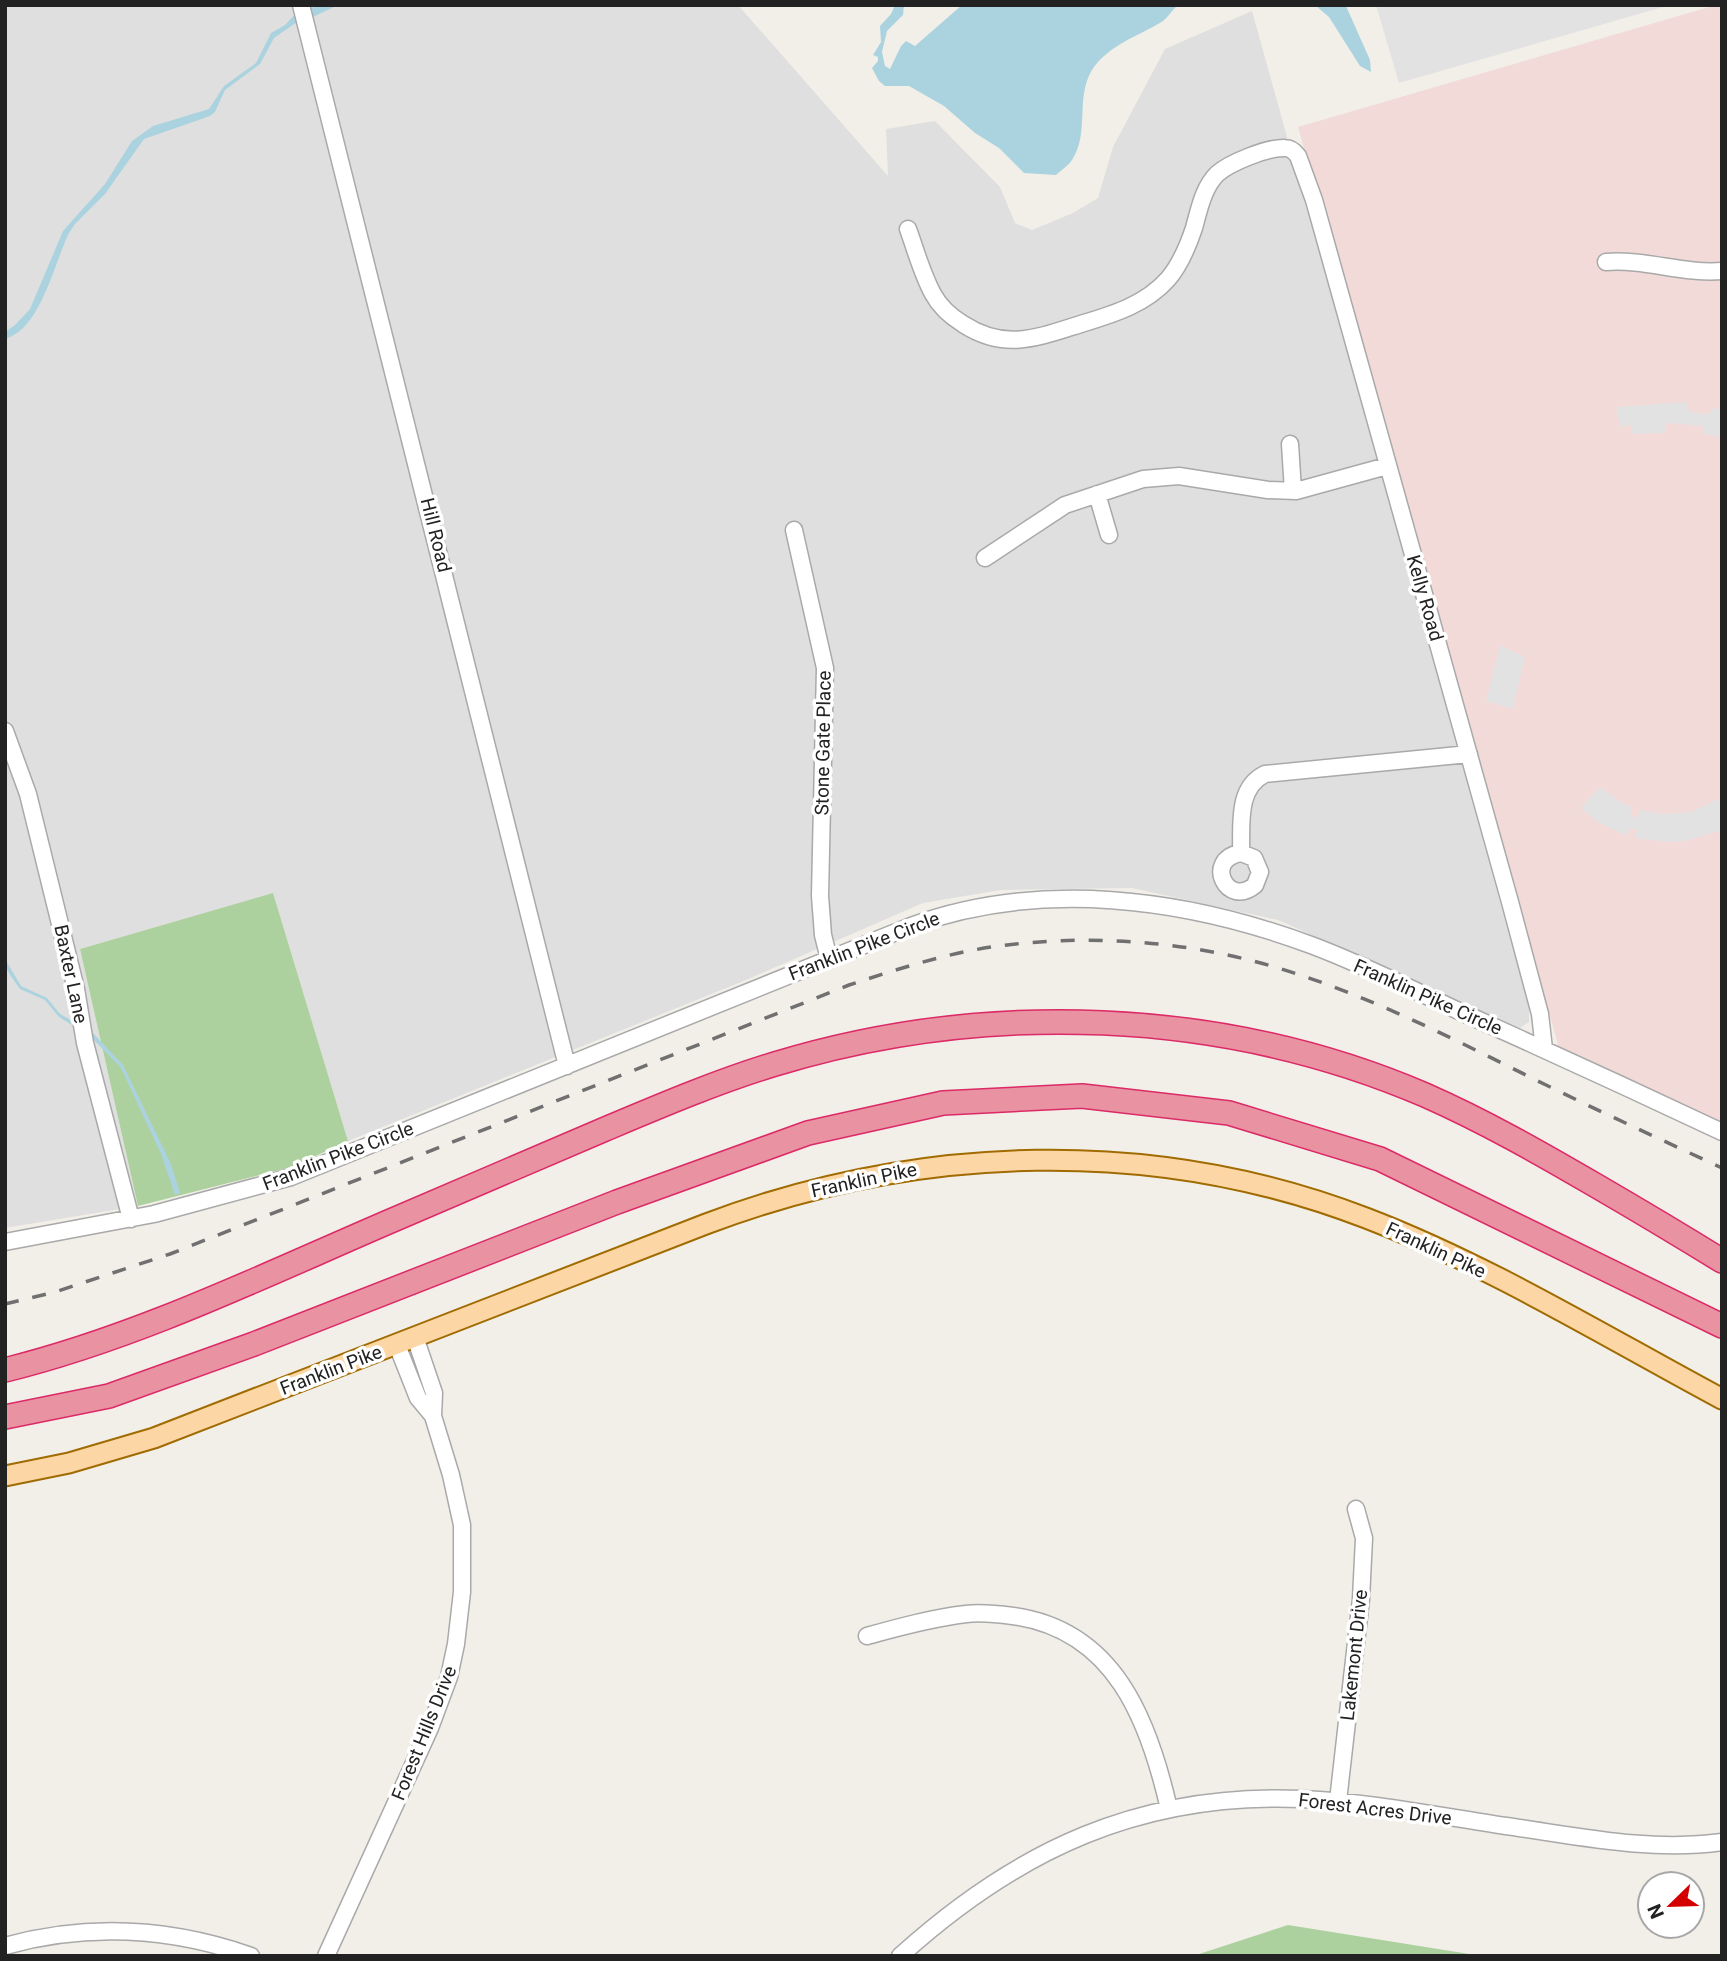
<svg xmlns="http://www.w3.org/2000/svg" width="1727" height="1961" viewBox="0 0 1727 1961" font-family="Roboto,sans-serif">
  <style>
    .residential { fill: #e0dfdf }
    .commercial { fill: #f2dad9 }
    .forest { fill: #add19e }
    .parking { fill: #e2e2e2 }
    .water { fill: #aad3df }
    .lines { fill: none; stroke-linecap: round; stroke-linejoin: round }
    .minor-casing { stroke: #a9a9a9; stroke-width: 19 }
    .major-casing { stroke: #a06b00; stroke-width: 23 }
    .highway-casing { stroke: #dc2a67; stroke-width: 26 }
    .minor { stroke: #fff; stroke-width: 16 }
    .major { stroke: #fcd6a4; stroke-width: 19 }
    .highway { stroke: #e892a2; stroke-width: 23 }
    .rail { stroke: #707070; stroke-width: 3.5; stroke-dasharray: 14 14; stroke-linecap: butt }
    .labels { text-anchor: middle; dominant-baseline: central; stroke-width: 7; stroke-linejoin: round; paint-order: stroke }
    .street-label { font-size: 19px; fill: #222; stroke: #fff }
  </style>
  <rect width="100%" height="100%" fill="#f2efe9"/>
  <!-- residential -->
  <path class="residential" d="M5 5H738L888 176 886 129 935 121 1000 187 1015 223 1032 230 1073 213 1098 198 1113 147 1165 49 1252 11 1529 1006V1022L1520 1028 1278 920 1132 888 1001 890 923 903 746 980 348 1141 273 894 80 949 138 1206 5 1228Z"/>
  <!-- commercial -->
  <path class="commercial" d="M1716 5H1722V1136L1565 1069 1298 127Z"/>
  <!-- forest -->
  <path class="forest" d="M273 893 348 1141 292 1167 138 1206 80 949Z
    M1288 1925 1482 1956H1193Z"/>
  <!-- parking -->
  <path class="parking" d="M1376 5H1670L1399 83Z
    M1687 402 1689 412 1710 414 1711 408 1722 410V437L1704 434V426L1666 423 1665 433 1632 434 1631 425 1620 427 1616 407Z
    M1500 645 1525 657 1513 709 1486 701Z
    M1600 787 1622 803 1632 807 1630 815 1637 818 1640 810 1661 814 1691 812 1722 797V830L1685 841 1667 842 1635 838 1637 830 1630 828 1627 836 1598 822 1581 808Z"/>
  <!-- water -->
  <path class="water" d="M321 5H338L315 16 300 20 274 38 260 64 225 90 215 112 210 116 144 139 105 194 75 224 69 233C54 263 41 329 5 339V332L15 325 30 309 63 231 105 184 132 141 153 126 209 109 224 86 256 63 271 33 285 25 297 12Z
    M895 5H904L903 15 887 31 882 52 885 66 890 69 901 46 906 41 915 46 962 5H1178C1173 9 1168 17 1163 21 1139 36 1108 45 1092 70 1075 98 1090 133 1072 160 1068 166 1061 170 1056 175L1024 173 999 148 975 133 944 106 909 86H885L879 81 872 68 878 61V57L873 55 881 42 880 26 891 14Z
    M1315 5 1346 6 1370 60 1371 72 1360 66 1329 17Z
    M5 959 21 986 47 998 60 1014 92 1032 123 1065 171 1164 180 1193 175 1195 161 1154 121 1068 90 1036 59 1017 45 1000 20 989 10 975 5 965Z"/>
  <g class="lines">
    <!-- minor casing -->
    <g class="minor-casing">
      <path id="minor" d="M301 5 567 1066
        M908 229C916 251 922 274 933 294 940 307 950 316 963 324 1006 352 1039 337 1084 323 1114 314 1146 304 1168 279 1180 265 1188 246 1194 228 1199 210 1203 188 1217 174 1229 163 1268 147 1285 148 1291 148 1295 152 1298 156L1314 200 1510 902 1540 1014 1544 1049
        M1606 262C1645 259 1683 274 1722 271
        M1290 444 1293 491
        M1097 494 1109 535
        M794 530 825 668 820 896 823 935 829 959
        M985 558 1065 505 1143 479 1179 476 1268 490 1296 491 1387 466
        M5 731 28 794 76 989 85 1043 131 1219
        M1241 853 1254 858 1260 872 1255 885C1227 909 1203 859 1241 853 1242 826 1236 788 1265 774L1469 754
        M5 1242 154 1214 291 1177 911 926C1040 879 1184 898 1311 945 1362 964 1411 989 1461 1012 1548 1051 1635 1091 1722 1132
        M397 1345 418 1398 433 1416 434 1393 415 1337
        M867 1636C899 1627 932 1618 966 1614 981 1612 998 1614 1013 1616 1115 1630 1149 1721 1169 1809
        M1338 1801 1361 1599 1364 1538 1356 1509
        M5 1946C88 1923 171 1928 251 1956
        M326 1956 430 1728 449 1677 456 1644 462 1592V1525L451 1475 433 1416
        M900 1956C1017 1850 1141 1792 1302 1799 1370 1802 1439 1816 1506 1826 1578 1836 1650 1852 1722 1842"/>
    </g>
    <!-- major casing -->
    <g class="major-casing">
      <path id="major" d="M5 1476 69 1463 154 1438 706 1224C917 1144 1154 1136 1366 1218 1489 1265 1606 1337 1722 1399"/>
    </g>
    <!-- highway casing -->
    <g class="highway-casing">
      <path id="highway" d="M5 1370C142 1336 271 1272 400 1217 468 1188 536 1159 603 1130 660 1106 716 1082 775 1064 986 1000 1222 1008 1425 1095 1484 1121 1540 1153 1595 1185 1638 1210 1680 1235 1722 1261
        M5 1417 109 1396 254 1344 617 1202 808 1133 943 1103 1082 1096 1229 1113 1380 1159 1722 1326"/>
    </g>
    <!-- minor -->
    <use href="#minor" class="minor"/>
    <!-- major -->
    <use href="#major" class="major"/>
    <!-- highway -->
    <use href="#highway" class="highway"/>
    <!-- rail -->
    <path class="rail" d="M5 1304 55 1292 170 1254 849 985C898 969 947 953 998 946 1098 933 1202 942 1297 974 1383 1002 1463 1044 1544 1084 1603 1113 1662 1140 1722 1168"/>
  </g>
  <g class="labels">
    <!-- street labels -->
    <g class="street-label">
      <text transform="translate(436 535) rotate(76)">Hill Road</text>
      <text transform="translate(1425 598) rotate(74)">Kelly Road</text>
      <text transform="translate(823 743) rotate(-89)">Stone Gate Place</text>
      <text transform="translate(864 946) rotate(-21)">Franklin Pike Circle</text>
      <text transform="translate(71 974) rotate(78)">Baxter Lane</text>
      <text transform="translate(1428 997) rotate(24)">Franklin Pike Circle</text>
      <text transform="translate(338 1156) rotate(-21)">Franklin Pike Circle</text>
      <text transform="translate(864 1180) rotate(-12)">Franklin Pike</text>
      <text transform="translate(1436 1250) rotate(25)">Franklin Pike</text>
      <text transform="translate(331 1370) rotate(-21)">Franklin Pike</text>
      <text transform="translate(1354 1655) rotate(-84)">Lakemont Drive</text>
      <text transform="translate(424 1733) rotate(-68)">Forest Hills Drive</text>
      <text transform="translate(1375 1809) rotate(7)">Forest Acres Drive</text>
    </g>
  </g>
  <!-- border -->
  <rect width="1727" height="1961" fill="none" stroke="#222222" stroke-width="14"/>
  <!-- north arrow -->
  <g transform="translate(1671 1905) rotate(247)"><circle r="33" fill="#ffffff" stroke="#a7a7a7" stroke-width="2"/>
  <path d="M0-5L12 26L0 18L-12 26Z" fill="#d40000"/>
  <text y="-10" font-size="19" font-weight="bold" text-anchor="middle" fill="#222222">N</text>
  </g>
</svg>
